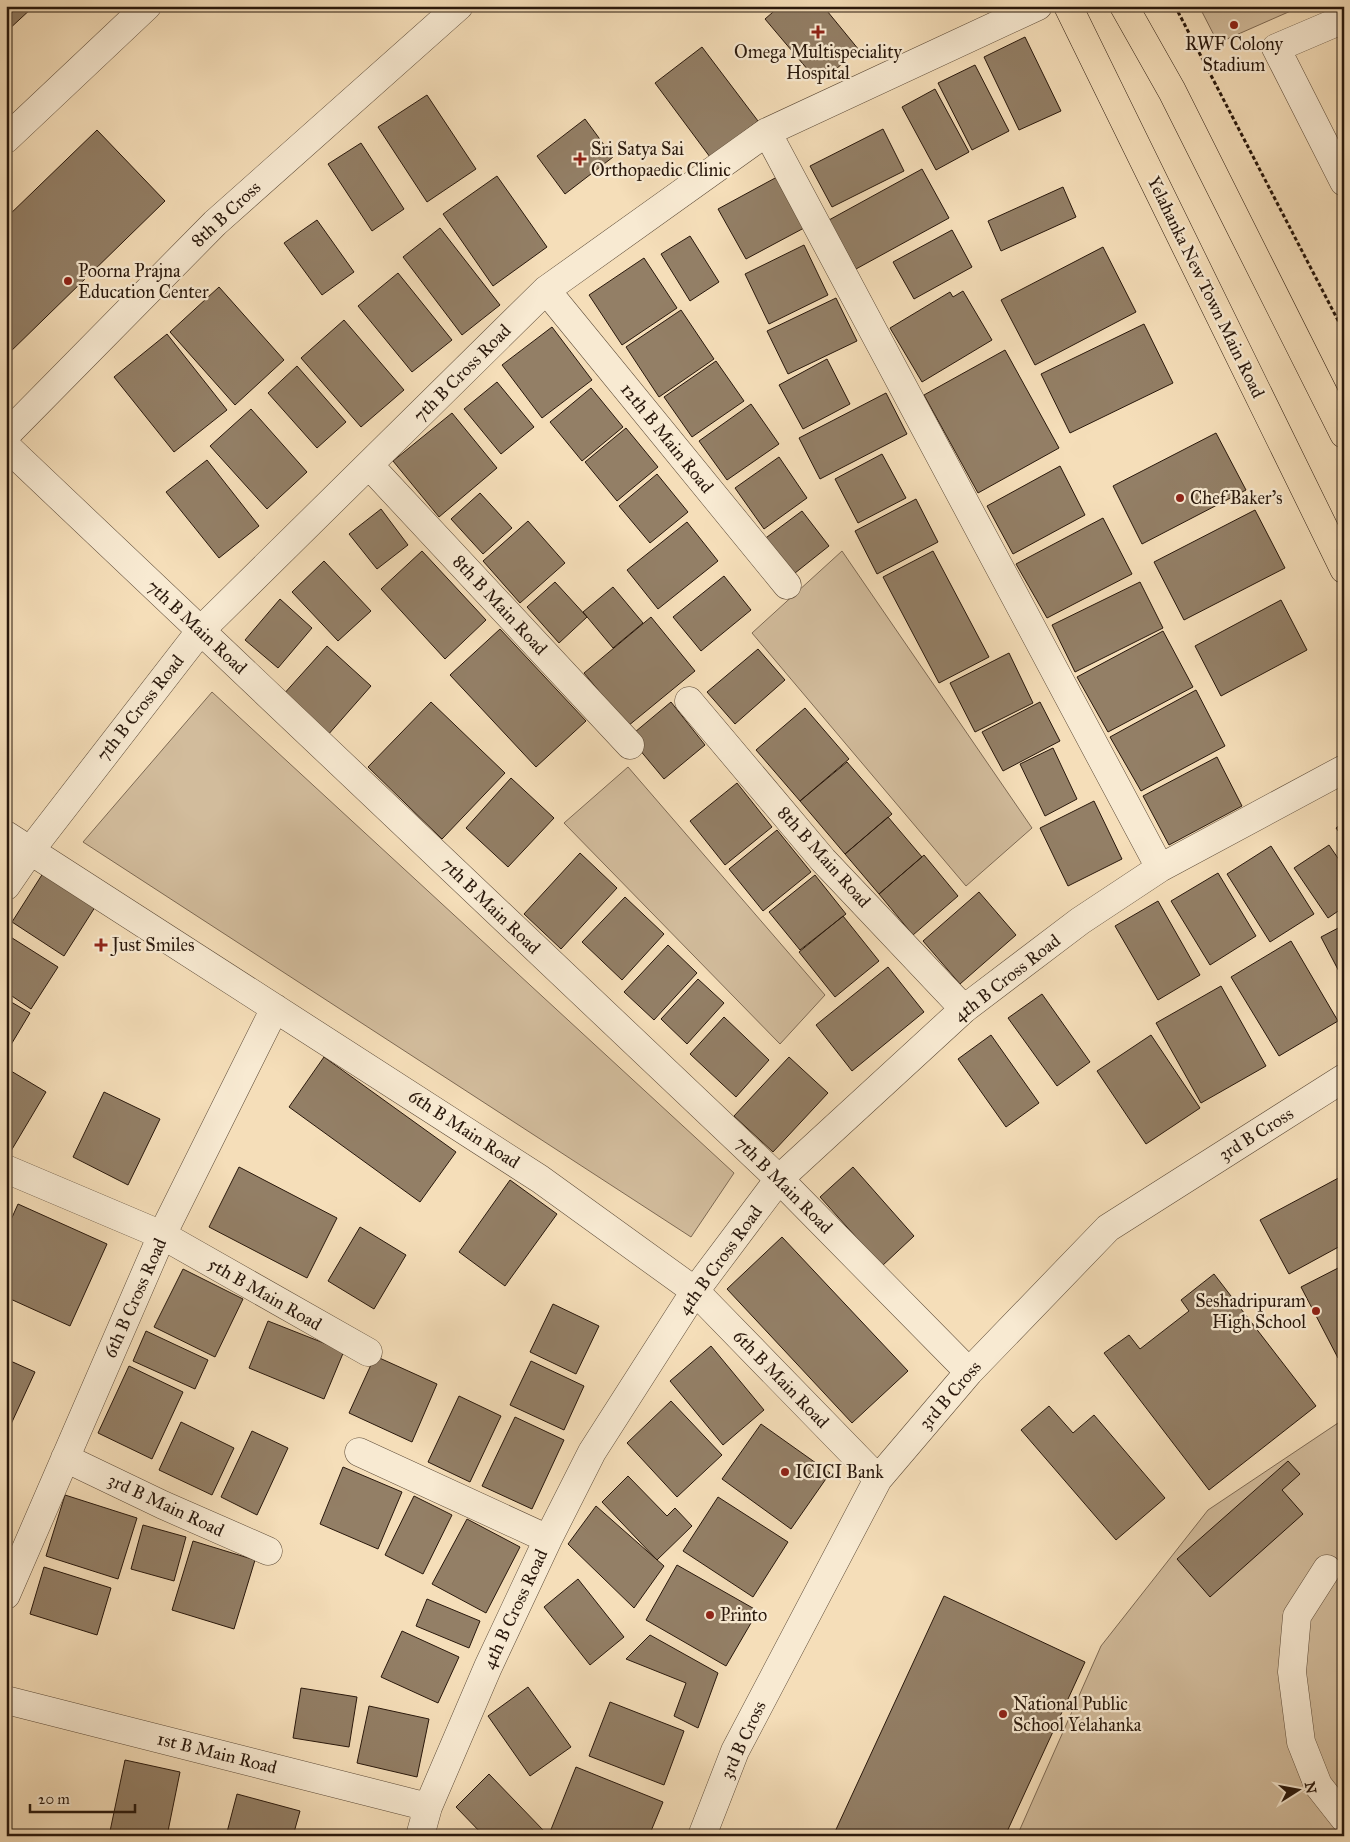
<svg xmlns="http://www.w3.org/2000/svg" width="1350" height="1842" viewBox="0 0 1350 1842" font-family="'IM FELL Great Primer',serif">
  <style>
    .green { fill: #d2bc9c; stroke: #7e6a54 }
    .building { fill: #937f66; stroke: #29180c }
    .lines { fill: none; stroke-linecap: round; stroke-linejoin: round }
    .minor-casing { stroke: #5c4a37; stroke-width: 29 }
    .major-casing { stroke: #29180c; stroke-width: 29 }
    .path { stroke: #29180c; stroke-width: 3; stroke-dasharray: 4 2.5; stroke-linecap: butt }
    .minor { stroke: #f8ead2; stroke-width: 28 }
    .major { stroke: #f5deb9; stroke-width: 28 }
    .poi-dot { fill: #8f2418; stroke: #f8ead2; stroke-width: 2 }
    .labels { text-anchor: middle; dominant-baseline: central; stroke-width: 4.5; stroke-linejoin: round; paint-order: stroke }
    .poi-label { font-size: 18px; fill: #29180c; stroke: #f8ead2; text-anchor: start }
    .street-label { font-size: 18px; fill: #29180c; stroke: #f8ead2 }
  </style>
  <rect width="100%" height="100%" fill="#f5deb9"/>
  <filter id="stains"><feTurbulence type="fractalNoise" baseFrequency=".004" numOctaves="4"/><feColorMatrix values="0 0 0 0 .2 0 0 0 0 .09 0 0 0 0 .02 0 0 0 .5 -.17"/></filter>
  <radialGradient id="worn" r=".72"><stop offset=".6" stop-color="#630" stop-opacity="0"/><stop offset="1" stop-color="#630" stop-opacity=".3"/></radialGradient>
  <!-- green -->
  <path class="green" d="M1199 6H1302L1218 43Z
    M842 551 1032 828 966 886 752 633Z
    M212 692 734 1173 691 1237 83 842Z
    M628 767 825 995 780 1044 564 823Z
    M1344 1419V1823L1332 1836H1017L1101 1646 1208 1510Z"/>
  <!-- building -->
  <path class="building" d="M6 6H32L33 7 6 32Z
    M780 6H823L859 50 819 83 765 19Z
    M1025 37 1061 111 1019 130 984 57Z
    M702 47 758 121 710 157 655 83Z
    M975 65 1009 131 972 150 938 83Z
    M935 89 969 152 936 170 902 107Z
    M427 95 476 169 427 202 378 127Z
    M585 119 613 157 565 194 537 156Z
    M883 129 904 171 832 207 810 166Z
    M97 130 165 201 6 356V218Z
    M361 143 404 209 372 231 328 164Z
    M922 169 949 218 856 269 829 220Z
    M497 176 547 247 493 286 443 214Z
    M777 177 804 228 746 259 718 209Z
    M1063 187 1076 217 1001 251 988 221Z
    M317 220 354 272 322 295 284 243Z
    M440 228 500 305 462 335 403 257Z
    M952 230 972 267 914 299 893 262Z
    M690 236 719 282 690 301 661 254Z
    M804 245 828 295 769 324 745 274Z
    M1103 247 1136 312 1035 365 1001 300Z
    M644 258 677 308 622 345 589 295Z
    M398 273 452 340 412 372 358 306Z
    M219 287 284 360 235 405 170 332Z
    M963 291 992 340 922 382 890 328 950 292 953 297Z
    M836 298 857 341 788 374 767 331Z
    M681 310 714 359 659 397 626 347Z
    M344 320 404 390 361 427 301 358Z
    M1144 324 1173 383 1070 433 1041 374Z
    M552 327 592 380 542 418 502 365Z
    M167 334 227 410 174 452 114 377Z
    M1005 350 1059 448 978 493 924 395Z
    M827 359 850 404 803 429 779 385Z
    M716 361 744 401 692 437 664 397Z
    M297 366 346 422 317 448 268 393Z
    M497 382 534 427 501 454 464 409Z
    M591 388 623 427 582 461 550 422Z
    M886 393 907 434 820 479 799 438Z
    M751 404 779 444 727 480 699 441Z
    M251 409 307 472 267 509 210 446Z
    M452 413 497 468 439 517 393 461Z
    M626 428 658 467 617 501 585 462Z
    M1216 433 1246 490 1142 544 1113 486Z
    M882 454 906 498 858 523 835 479Z
    M779 457 807 498 764 529 735 488Z
    M207 460 259 526 219 558 166 492Z
    M1060 466 1085 515 1013 554 987 506Z
    M657 474 688 512 650 543 619 506Z
    M480 493 512 528 483 554 451 519Z
    M916 499 938 542 877 574 855 531Z
    M381 509 408 545 377 569 349 534Z
    M1255 510 1285 568 1184 620 1154 562Z
    M802 511 829 546 790 577 763 540Z
    M1103 518 1132 574 1047 618 1016 564Z
    M528 521 565 563 520 603 483 561Z
    M687 522 718 561 658 609 627 570Z
    M422 551 486 620 445 659 381 589Z
    M933 551 989 657 939 683 883 577Z
    M324 561 371 611 338 641 292 592Z
    M724 576 751 610 701 651 673 617Z
    M555 582 587 617 559 643 527 607Z
    M1140 582 1163 628 1075 672 1052 625Z
    M613 587 643 623 613 648 583 612Z
    M280 599 312 628 278 668 245 640Z
    M1281 600 1307 650 1221 696 1195 646Z
    M651 617 695 671 628 726 584 673Z
    M500 629 586 721 536 767 450 675Z
    M1163 631 1193 687 1108 732 1077 677Z
    M327 646 371 686 327 736 282 696Z
    M758 649 785 680 735 724 707 692Z
    M1009 653 1033 703 975 732 950 683Z
    M1196 690 1225 746 1141 791 1110 737Z
    M431 702 505 773 442 839 368 767Z
    M671 702 705 745 664 779 629 737Z
    M1040 702 1060 741 1003 771 982 732Z
    M805 708 849 759 800 801 756 750Z
    M1053 748 1077 799 1045 816 1020 764Z
    M1217 757 1242 806 1169 845 1143 796Z
    M847 762 892 814 845 854 800 801Z
    M511 778 554 818 508 867 466 828Z
    M737 783 772 827 725 865 690 821Z
    M1094 801 1122 859 1068 886 1040 828Z
    M888 817 922 857 879 894 845 854Z
    M1344 822V839L1336 828Z
    M777 830 811 872 763 911 729 869Z
    M1329 845 1344 867V907L1328 918 1294 868Z
    M1271 846 1314 914 1270 942 1227 874Z
    M580 853 617 888 561 949 524 914Z
    M924 855 958 896 913 935 879 894Z
    M45 870 97 904 64 956 12 922Z
    M1218 873 1256 936 1210 965 1171 901Z
    M815 875 846 914 800 950 769 912Z
    M979 892 1016 935 960 984 923 941Z
    M625 897 664 934 622 980 582 942Z
    M1158 901 1200 975 1158 1000 1115 926Z
    M843 916 879 961 835 997 799 952Z
    M1344 925V981L1321 937Z
    M9 936 58 967 31 1009 6 992V940Z
    M1291 941 1338 1021 1279 1056 1231 977Z
    M668 945 697 973 654 1020 624 992Z
    M888 967 924 1012 852 1071 816 1025Z
    M698 979 724 1003 687 1044 661 1019Z
    M1221 986 1266 1066 1201 1103 1156 1023Z
    M1042 994 1090 1062 1057 1086 1008 1018Z
    M6 999 30 1013 6 1053Z
    M724 1017 769 1060 736 1097 690 1054Z
    M991 1035 1039 1103 1006 1127 958 1059Z
    M1151 1035 1200 1108 1146 1144 1097 1071Z
    M324 1057 456 1152 420 1202 289 1107Z
    M789 1057 828 1093 773 1152 734 1116Z
    M6 1068 46 1092 8 1156 6 1155Z
    M104 1092 160 1119 128 1185 73 1157Z
    M239 1167 337 1218 307 1278 209 1227Z
    M853 1167 914 1236 882 1266 820 1197Z
    M1344 1175V1244L1289 1274 1260 1220Z
    M510 1180 557 1214 505 1286 459 1252Z
    M18 1204 107 1244 70 1326 6 1297V1231Z
    M360 1227 406 1255 374 1309 328 1281Z
    M782 1237 908 1371 852 1423 727 1289Z
    M1344 1265V1355L1338 1358 1301 1287Z
    M183 1269 243 1299 215 1357 154 1327Z
    M1214 1274 1316 1406 1209 1490 1104 1353 1129 1335 1140 1349 1189 1311 1181 1300Z
    M553 1304 599 1326 576 1374 530 1352Z
    M268 1321 344 1351 324 1399 249 1368Z
    M146 1331 208 1360 195 1389 133 1361Z
    M711 1346 764 1410 723 1445 670 1381Z
    M375 1356 437 1384 412 1442 349 1413Z
    M6 1359 35 1372 6 1435Z
    M531 1361 584 1386 564 1430 510 1405Z
    M129 1366 183 1392 152 1459 98 1433Z
    M459 1396 501 1416 470 1482 428 1462Z
    M671 1401 722 1455 677 1497 627 1443Z
    M1049 1406 1073 1433 1094 1415 1165 1498 1116 1540 1021 1430Z
    M515 1417 564 1440 532 1509 482 1486Z
    M181 1422 234 1448 212 1495 159 1470Z
    M761 1424 830 1473 791 1529 722 1479Z
    M252 1431 288 1448 257 1515 221 1497Z
    M1288 1461 1300 1474 1282 1490 1303 1514 1210 1597 1177 1559Z
    M343 1467 402 1492 378 1549 320 1524Z
    M628 1476 667 1516 675 1508 692 1526 657 1560 602 1502Z
    M65 1495 137 1518 118 1579 46 1556Z
    M414 1496 452 1515 423 1574 385 1555Z
    M718 1497 788 1542 753 1597 683 1551Z
    M596 1506 664 1566 634 1608 568 1544Z
    M467 1519 520 1547 486 1613 432 1584Z
    M143 1525 186 1537 174 1581 131 1569Z
    M193 1541 255 1560 234 1629 172 1610Z
    M677 1565 758 1611 726 1666 646 1620Z
    M44 1567 111 1588 97 1635 30 1614Z
    M578 1579 624 1637 590 1665 544 1607Z
    M944 1596 1085 1662 1005 1836H833Z
    M427 1599 480 1621 469 1648 416 1626Z
    M402 1631 459 1657 438 1703 381 1677Z
    M650 1635 718 1673 698 1728 674 1716 686 1683 626 1659Z
    M528 1687 571 1747 530 1776 488 1716Z
    M301 1688 357 1697 349 1747 293 1738Z
    M610 1702 684 1731 664 1785 589 1756Z
    M369 1706 429 1719 417 1777 357 1763Z
    M125 1760 180 1772 167 1836H109Z
    M576 1767 663 1802 649 1836H558L550 1832Z
    M489 1774 544 1831 539 1836H484L456 1807Z
    M237 1794 300 1811 293 1836H226Z"/>
  <g class="lines">
    <!-- minor casing -->
    <g class="minor-casing">
      <path id="minor" d="M1344 19 1276 48 1344 182
        M767 132 1160 868
        M6 139 147 6
        M546 290 787 585
        M6 435 215 223 459 6
        M6 446 779 1179 969 1372
        M369 465 630 745
        M689 701 823 860 964 1009
        M6 835 540 1179 695 1291 878 1479
        M6 886 30 851 201 630 546 290 767 132 1038 6
        M6 1169 162 1235 368 1352
        M359 1452 548 1539
        M65 1458 163 1505 268 1551
        M1327 1569 1297 1616 1292 1672 1301 1742 1318 1785 1344 1818
        M6 1595 162 1235 275 1008
        M6 1700 428 1807
        M420 1836 428 1807 488 1667 548 1539 592 1452 695 1291 779 1179 964 1009 1080 921 1160 868 1344 769
        M702 1836 735 1751 878 1479 969 1372 1108 1228 1344 1078"/>
    </g>
    <!-- major casing -->
    <g class="major-casing">
      <path id="major" d="M1068 6 1344 569
        M1124 6 1172 91 1344 434"/>
    </g>
    <!-- path -->
    <path class="path" d="M1175 6 1344 332"/>
    <!-- minor -->
    <use href="#minor" class="minor"/>
    <!-- major -->
    <use href="#major" class="major"/>
  </g>
  <!-- markers -->
  <g class="poi-dot">
    <circle cx="1234" cy="25" r="5"/>
    <path d="M815.5 24.5h5v5h5v5h-5v5h-5v-5h-5v-5h5z"/>
    <path d="M577.5 151.5h5v5h5v5h-5v5h-5v-5h-5v-5h5z"/>
    <circle cx="68" cy="281" r="5"/>
    <circle cx="1180" cy="498" r="5"/>
    <path d="M98.5 937.5h5v5h5v5h-5v5h-5v-5h-5v-5h5z"/>
    <circle cx="1316" cy="1311" r="5"/>
    <circle cx="785" cy="1472" r="5"/>
    <circle cx="710" cy="1615" r="5"/>
    <circle cx="1003" cy="1714" r="5"/>
  </g>
  <g class="labels">
    <!-- poi labels -->
    <g class="poi-label">
      <text x="1234" y="44" text-anchor="middle">RWF Colony<tspan x="1234" dy="21">Stadium</tspan></text>
      <text x="818" y="52" text-anchor="middle">Omega Multispeciality<tspan x="818" dy="21">Hospital</tspan></text>
      <text x="591" y="149">Sri Satya Sai<tspan x="591" dy="21">Orthopaedic Clinic</tspan></text>
      <text x="78" y="271">Poorna Prajna<tspan x="78" dy="21">Education Center</tspan></text>
      <text x="1190" y="498">Chef Baker's</text>
      <text x="112" y="945">Just Smiles</text>
      <text x="1306" y="1301" text-anchor="end">Seshadripuram<tspan x="1306" dy="21">High School</tspan></text>
      <text x="795" y="1472">ICICI Bank</text>
      <text x="720" y="1615">Printo</text>
      <text x="1013" y="1704">National Public<tspan x="1013" dy="21">School Yelahanka</tspan></text>
    </g>
    <!-- street labels -->
    <g class="street-label">
      <text transform="translate(226 214) rotate(-43)">8th B Cross</text>
      <text transform="translate(1206 287) rotate(64)">Yelahanka New Town Main Road</text>
      <text transform="translate(462 373) rotate(-45)">7th B Cross Road</text>
      <text transform="translate(667 438) rotate(51)">12th B Main Road</text>
      <text transform="translate(500 605) rotate(47)">8th B Main Road</text>
      <text transform="translate(197 627) rotate(43)">7th B Main Road</text>
      <text transform="translate(140 708) rotate(-52)">7th B Cross Road</text>
      <text transform="translate(824 857) rotate(48)">8th B Main Road</text>
      <text transform="translate(491 906) rotate(44)">7th B Main Road</text>
      <text transform="translate(1007 978) rotate(-38)">4th B Cross Road</text>
      <text transform="translate(464 1129) rotate(33)">6th B Main Road</text>
      <text transform="translate(1256 1134) rotate(-32)">3rd B Cross</text>
      <text transform="translate(784 1185) rotate(45)">7th B Main Road</text>
      <text transform="translate(720 1260) rotate(-54)">4th B Cross Road</text>
      <text transform="translate(265 1294) rotate(30)">5th B Main Road</text>
      <text transform="translate(135 1298) rotate(-66)">6th B Cross Road</text>
      <text transform="translate(781 1379) rotate(46)">6th B Main Road</text>
      <text transform="translate(950 1395) rotate(-49)">3rd B Cross</text>
      <text transform="translate(166 1505) rotate(25)">3rd B Main Road</text>
      <text transform="translate(515 1609) rotate(-65)">4th B Cross Road</text>
      <text transform="translate(743 1740) rotate(-65)">3rd B Cross</text>
      <text transform="translate(217 1753) rotate(14)">1st B Main Road</text>
    </g>
  </g>
  <!-- margin -->
  <rect width="1350" height="1842" fill="none" stroke="#f5deb9" stroke-width="25"/>
  <rect x="8" y="8" width="1335" height="1827" fill="none" stroke="#29180c" stroke-width="2.5"/>
  <rect x="12" y="12" width="1325" height="1817" fill="none" stroke="#29180c"/>
  <!-- north arrow -->
  <g transform="translate(1298 1790) rotate(79)" stroke="#f8ead2" stroke-width="4" paint-order="stroke">
  <path d="M0-4L9 19L0 12L-9 19Z" fill="#29180c"/>
  <text y="-8" font-size="14" font-weight="bold" text-anchor="middle" fill="#29180c">N</text>
  </g>
  <!-- scale -->
  <path d="M30 1804v8h105v-8" fill="none" stroke="#29180c" stroke-width="2.5"/>
  <text x="38" y="1804" font-size="15" fill="#29180c" stroke="#f8ead2" stroke-width="4" paint-order="stroke">20 m</text>
  <rect width="100%" height="100%" filter="url(#stains)"/>
  <rect width="100%" height="100%" fill="url(#worn)"/>
</svg>
